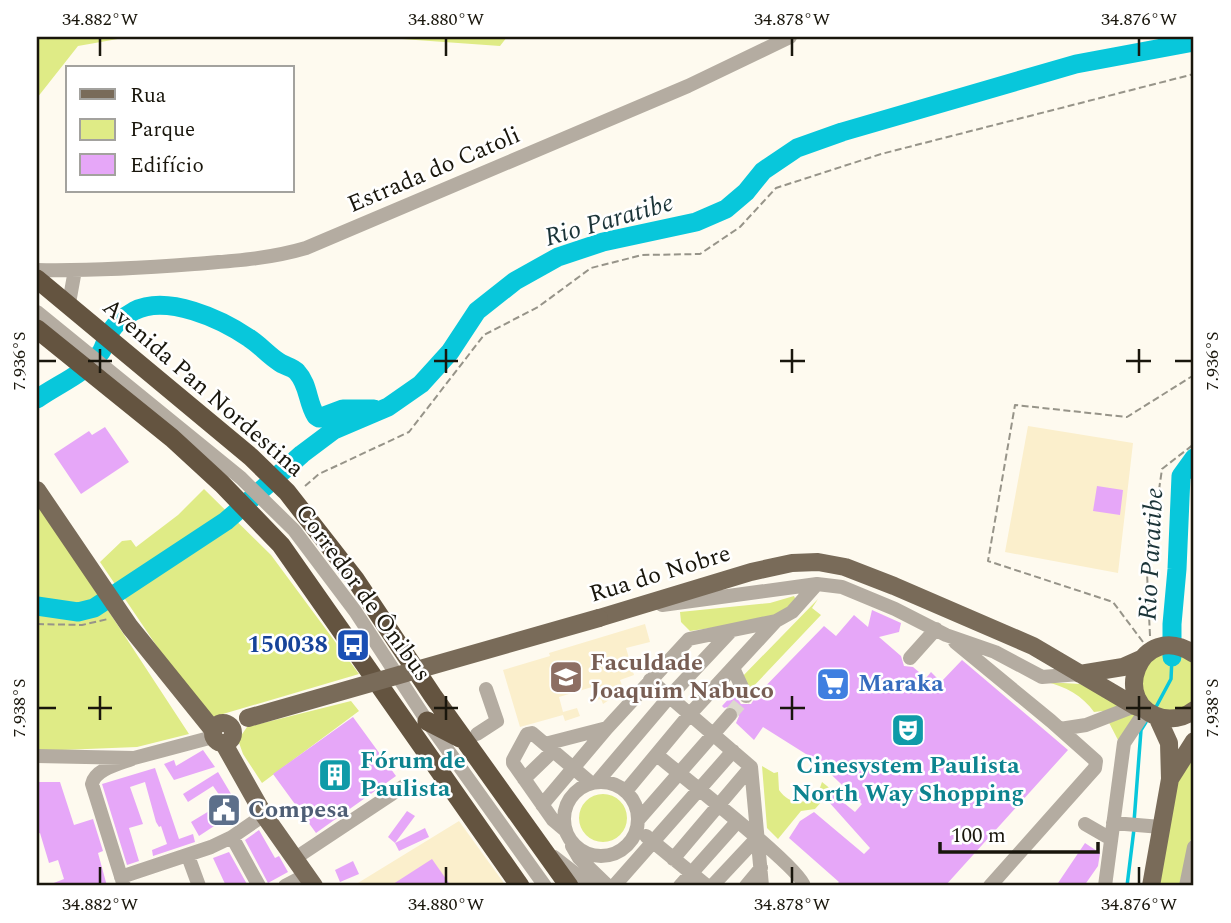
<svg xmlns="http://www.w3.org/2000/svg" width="1231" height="923" viewBox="0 0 1231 923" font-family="Spectral,serif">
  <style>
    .built { fill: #fbefcc }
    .green { fill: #dfeb86 }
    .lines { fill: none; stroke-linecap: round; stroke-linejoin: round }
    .stream { stroke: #08c7db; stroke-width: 3.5 }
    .river { stroke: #08c7db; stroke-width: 19 }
    .building { fill: #e6a7f8 }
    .minor-tunnel { stroke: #dcd8cd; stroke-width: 14; stroke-dasharray: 14 7; stroke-linecap: butt }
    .path { stroke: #979489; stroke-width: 2; stroke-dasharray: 7 3.5; stroke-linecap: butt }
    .minor { stroke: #b4aca1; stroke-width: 14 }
    .major { stroke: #796b59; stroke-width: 18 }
    .highway { stroke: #645440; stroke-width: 19 }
    .major-bridge { stroke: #796b59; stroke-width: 18 }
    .ticks { fill: none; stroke: #19160c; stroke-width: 2.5 }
    .labels { text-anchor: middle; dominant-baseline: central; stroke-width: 5; stroke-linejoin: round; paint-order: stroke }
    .street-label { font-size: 24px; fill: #19160c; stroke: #fff }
    .transit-label { font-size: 24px; font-weight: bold; fill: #164399; stroke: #fff; text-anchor: end }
    .education-label { font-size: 24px; font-weight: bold; fill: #785e54; stroke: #fff; text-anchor: start }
    .shop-label { font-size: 24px; font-weight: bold; fill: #366cbe; stroke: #fff; text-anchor: start }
    .culture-label { font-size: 24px; font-weight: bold; fill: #0d838f; stroke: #fff; text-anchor: start }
    .service-label { font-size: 24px; font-weight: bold; fill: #4e5e75; stroke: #fff; text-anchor: start }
    .water-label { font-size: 26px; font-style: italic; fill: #1b3438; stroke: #fff }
    .neatline { fill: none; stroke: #19160c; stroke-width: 2.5 }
    .ticks-label { font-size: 18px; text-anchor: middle; fill: #19160c }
  </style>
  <rect width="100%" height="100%" fill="#fefaef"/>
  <!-- built -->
  <path class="built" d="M1028 426 1133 443 1118 573 1005 552Z
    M645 624 650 642 626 648 634 675 620 680 623 688 612 698 603 704 601 699 596 700 592 687 559 697 563 712 577 708 580 716 565 721 563 715 520 727 503 670 550 656 549 653Z
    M459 821 506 886H353Z"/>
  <!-- green -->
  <path class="green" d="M37 37H129L78 46 37 98Z
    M374 37H507L500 46Z
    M204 489 271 555 359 674 206 719 100 562 122 541 131 540 136 547 178 515Z
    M37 502 189 734 137 747 37 751Z
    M794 596 797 602 773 619 690 631 681 622 680 612 770 603Z
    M818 599 812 608 821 615 750 690 739 680Z
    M1166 649 1194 662V701C1176 715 1170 711 1149 706L1138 686 1145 661Z
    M1046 682 1080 684 1137 713 1118 740 1103 711 1094 712C1083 696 1065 686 1046 682Z
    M351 701 359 711 262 783 243 754 238 740 247 727Z
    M1194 747V827L1179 886H1152L1172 762Z
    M762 766 774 773 778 772 779 790C792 809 816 804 822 782L832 790 815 809 801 811 778 839 767 828Z
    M579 818a24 24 0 1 1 48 0a24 24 0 1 1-48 0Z"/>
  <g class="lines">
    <!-- stream -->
    <path class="stream" d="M1156 707 1171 679 1172 657
      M1134 822 1141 730 1146 722
      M1127 886 1134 829"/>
    <!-- river -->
    <path class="river" d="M37 399C58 384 85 374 101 352 105 346 106 338 110 332 115 324 125 316 134 311 167 294 221 319 249 338 260 345 268 355 279 362 284 366 293 367 297 372 309 385 307 402 316 416L319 418 343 409H374
      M37 606 78 612 94 608 226 521 302 454 334 430 388 407 421 384 450 352 477 311 515 281 558 257 603 242 696 222 726 209 746 192 763 171 797 148 842 132 1076 64 1194 42
      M1172 657V624L1177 569 1181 476 1194 458"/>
  </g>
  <!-- building -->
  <path class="building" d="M105 427 129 462 81 494 54 454 89 431 92 435Z
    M1097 486 1123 490 1120 515 1093 511Z
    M872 610 901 623 899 632 879 637 901 656 904 666 913 667 926 678 931 672 941 682 962 660 1068 750 945 886H835L839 882 789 838 800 821 814 812 864 854 870 848 828 801 833 794 855 812 862 804 817 761 763 727 754 740 736 723 739 716 737 708 731 706 724 708 722 706 734 693 741 704H751L756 696 824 626 836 636 854 615 868 627Z
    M353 717 396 776 316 833 273 774Z
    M203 750 215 767 174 780 164 764 174 760 176 766Z
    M155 768 179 839 193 834 195 842 153 856 152 850 167 844 161 826 159 827 156 822 145 782 130 787 143 824 129 828 139 861 127 865 102 784Z
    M218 772 240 809 199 836 191 822 224 802 213 786 188 802 183 794Z
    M37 782H60L74 825 93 819 103 851 98 853 107 886H46L64 879 58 860 49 863 40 833 37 834Z
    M407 811 415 816 395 843 388 837Z
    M425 828 429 837 399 851 395 843Z
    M259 830 275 858 279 856 288 872 268 883 245 840Z
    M1085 843 1100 853 1098 866 1084 886H1056Z
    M229 852 248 886H226L213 858Z
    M432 859 451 886H390Z
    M353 861 359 874 340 882 335 870Z"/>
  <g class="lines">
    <!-- minor-tunnel -->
    <path class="minor-tunnel" d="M730 715 746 696"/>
    <!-- path -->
    <path class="path" d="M305 486 319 474 409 432 484 335 538 307 591 268 642 255 700 254 740 227 776 188 881 154 1194 74
      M37 624 82 625 108 619
      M1150 636 1147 573 1162 469 1194 444
      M1143 642 1113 602 988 561 1015 405 1127 417 1194 375"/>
    <!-- minor -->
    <path class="minor" d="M37 270C89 271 142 268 194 264 232 261 269 259 306 248L688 86 790 37
      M69 303 75 270
      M37 312 241 478 294 530 355 611 427 721 545 886
      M662 605 817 584 842 587 895 609 946 635 995 652 1042 677 1080 674
      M955 642 1051 721 1096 761 1095 768 990 886
      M910 658 936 629
      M733 668 746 696
      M650 680 751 767 762 886
      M1060 729 1086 725 1135 706
      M477 734 497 721 486 689
      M545 744 607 728
      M657 755C679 774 801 868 804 886
      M37 756 134 758 213 737
      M524 779 553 751
      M564 819a37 37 0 1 1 74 0a37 37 0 1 1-74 0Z
      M597 782 670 696 731 631
      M626 791 690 714 775 622
      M542 805 607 728 689 639 776 621 792 612 817 584
      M639 819 730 715
      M1113 823 1161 827
      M1085 824 1111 839
      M566 831 553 820 513 763V760L527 734 532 733 591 783
      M646 836 707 886
      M232 837 259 886
      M572 846 579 858 608 886
      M188 856 199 886
      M554 857 591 886
      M294 859 404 786
      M673 859 751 767
      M121 877 211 847 232 837 264 815
      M124 886 92 784C95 769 119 764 132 759
      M285 886 306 875
      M614 886 733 751
      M680 886 737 822
      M712 886 757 838
      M746 886 761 868
      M1105 886 1124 743 1146 710
      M1186 886 1194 847"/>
    <!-- major -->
    <path class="major" d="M37 490 130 627 213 730
      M599 618 751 572 792 563 818 562 845 567 894 586 1033 646 1135 706 1146 710
      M1194 654C1139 618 1108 706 1163 718 1175 720 1185 717 1194 710
      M1080 674 1123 667 1141 659
      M213 733a10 10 0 1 1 20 0a10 10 0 1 1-20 0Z
      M224 744 264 815 314 886
      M1170 779 1194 741
      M1151 886 1170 779 1169 743 1159 721"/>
    <!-- highway -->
    <path class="highway" d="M37 279 251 457 287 492 355 579 433 696 569 886
      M37 329 172 438 222 484 281 545 520 886
      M427 721 460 738"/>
    <!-- major-bridge -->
    <path class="major-bridge" d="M248 718 599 618"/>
  </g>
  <!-- ticks -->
  <path class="ticks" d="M100 38V56M446 38V56M792 38V56M1139 38V56M100 349V373M446 349V373M792 349V373M1139 349V373M38 361H56M88 361H112M434 361H458M780 361H805M1126 361H1151M1175 361H1192M100 696V720M446 696V720M792 696V720M1139 696V720M38 708H56M88 708H112M434 708H458M780 708H805M1126 708H1151M1175 708H1192M100 867V884M446 867V884M792 867V884M1139 867V884"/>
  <!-- icons -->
  <defs>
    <g id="bus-square" transform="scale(1.75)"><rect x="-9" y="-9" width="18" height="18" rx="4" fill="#1a4fb4" stroke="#fff"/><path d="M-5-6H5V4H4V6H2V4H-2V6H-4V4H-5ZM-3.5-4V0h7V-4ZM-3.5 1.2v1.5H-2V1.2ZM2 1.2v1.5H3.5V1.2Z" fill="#fff"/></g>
    <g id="university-square" transform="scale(1.75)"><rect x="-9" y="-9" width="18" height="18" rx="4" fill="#8d6e63" stroke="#fff"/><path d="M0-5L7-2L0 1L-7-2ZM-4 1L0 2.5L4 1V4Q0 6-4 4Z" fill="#fff"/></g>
    <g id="supermarket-square" transform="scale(1.75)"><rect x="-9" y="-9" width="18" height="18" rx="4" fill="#3f7fe0" stroke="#fff"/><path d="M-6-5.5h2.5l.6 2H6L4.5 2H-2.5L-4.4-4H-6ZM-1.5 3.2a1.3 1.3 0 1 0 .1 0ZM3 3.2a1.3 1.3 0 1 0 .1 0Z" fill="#fff"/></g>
    <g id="theatre-square" transform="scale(1.75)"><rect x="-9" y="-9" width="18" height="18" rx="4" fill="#0f9aa8" stroke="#fff"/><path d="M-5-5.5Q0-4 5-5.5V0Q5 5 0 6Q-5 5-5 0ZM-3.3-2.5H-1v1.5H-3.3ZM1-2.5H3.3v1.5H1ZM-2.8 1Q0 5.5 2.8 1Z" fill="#fff"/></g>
    <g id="building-square" transform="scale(1.75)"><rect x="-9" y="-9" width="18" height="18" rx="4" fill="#0f9aa8" stroke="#fff"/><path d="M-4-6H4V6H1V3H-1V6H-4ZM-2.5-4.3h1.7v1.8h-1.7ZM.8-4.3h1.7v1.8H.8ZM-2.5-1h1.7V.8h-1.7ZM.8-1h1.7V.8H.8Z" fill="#fff"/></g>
    <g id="civic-square" transform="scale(1.75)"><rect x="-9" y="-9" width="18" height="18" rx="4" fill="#5c6f8a" stroke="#fff"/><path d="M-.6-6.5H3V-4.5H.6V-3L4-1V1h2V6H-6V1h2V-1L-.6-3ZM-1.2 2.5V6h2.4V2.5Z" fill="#fff"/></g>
  </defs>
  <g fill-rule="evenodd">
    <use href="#bus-square" x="353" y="645"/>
    <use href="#university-square" x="566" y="677"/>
    <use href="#supermarket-square" x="833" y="684"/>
    <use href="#theatre-square" x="908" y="730"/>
    <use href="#building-square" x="335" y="775"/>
    <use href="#civic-square" x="224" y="810"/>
  </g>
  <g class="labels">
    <!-- street labels -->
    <g class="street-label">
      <text transform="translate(434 170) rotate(-23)">Estrada do Catoli</text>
      <text transform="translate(203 388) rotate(41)">Avenida Pan Nordestina</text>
      <text transform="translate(660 574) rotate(-17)">Rua do Nobre</text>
      <text transform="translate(363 593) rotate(54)">Corredor de Ônibus</text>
    </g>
    <!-- transit labels -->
    <g class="transit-label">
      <text x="328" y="645">150038</text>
    </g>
    <!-- education labels -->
    <g class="education-label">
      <text x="590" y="663">Faculdade<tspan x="590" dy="28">Joaquim Nabuco</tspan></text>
    </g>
    <!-- shop labels -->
    <g class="shop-label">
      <text x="858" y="684">Maraka</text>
    </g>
    <!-- culture labels -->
    <g class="culture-label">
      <text x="360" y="761">Fórum de<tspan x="360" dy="28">Paulista</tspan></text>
      <text x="908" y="766" text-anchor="middle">Cinesystem Paulista<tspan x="908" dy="28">North Way Shopping</tspan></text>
    </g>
    <!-- service labels -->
    <g class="service-label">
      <text x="248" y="810">Compesa</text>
    </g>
    <!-- water labels -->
    <g class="water-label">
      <text transform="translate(609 220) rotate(-16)">Rio Paratibe</text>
      <text transform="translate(1151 554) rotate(-87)">Rio Paratibe</text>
    </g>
  </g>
  <!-- border -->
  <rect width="1231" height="923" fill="none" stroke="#ffffff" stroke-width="77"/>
  <!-- legend -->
  <rect x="66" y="66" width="228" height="126" fill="#ffffff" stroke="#a3a29e" stroke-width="2"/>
  <rect x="80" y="89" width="35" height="10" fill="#796b59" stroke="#a3a29e" stroke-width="2"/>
  <text x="130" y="102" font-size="21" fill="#19160c">Rua</text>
  <rect x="80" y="119" width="35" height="21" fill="#dfeb86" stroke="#a3a29e" stroke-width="2"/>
  <text x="130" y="136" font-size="21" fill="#19160c">Parque</text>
  <rect x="80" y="154" width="35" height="21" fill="#e6a7f8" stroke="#a3a29e" stroke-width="2"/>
  <text x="130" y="172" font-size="21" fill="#19160c">Edifício</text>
  <!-- scale -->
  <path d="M940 842v10h158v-10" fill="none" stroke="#19160c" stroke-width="3.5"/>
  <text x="951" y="842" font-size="21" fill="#19160c" stroke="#ffffff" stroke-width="5" paint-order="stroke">100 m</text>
  <rect x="38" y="38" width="1154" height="846" class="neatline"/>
  <g class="ticks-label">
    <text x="100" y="25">34.882°W</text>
    <text x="446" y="25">34.880°W</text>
    <text x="792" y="25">34.878°W</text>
    <text x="1139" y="25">34.876°W</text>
    <text transform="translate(19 361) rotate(-90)" y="6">7.936°S</text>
    <text transform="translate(1212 361) rotate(-90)" y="6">7.936°S</text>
    <text transform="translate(19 708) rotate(-90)" y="6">7.938°S</text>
    <text transform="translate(1212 708) rotate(-90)" y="6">7.938°S</text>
    <text x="100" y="910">34.882°W</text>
    <text x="446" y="910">34.880°W</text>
    <text x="792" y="910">34.878°W</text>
    <text x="1139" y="910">34.876°W</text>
  </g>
</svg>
